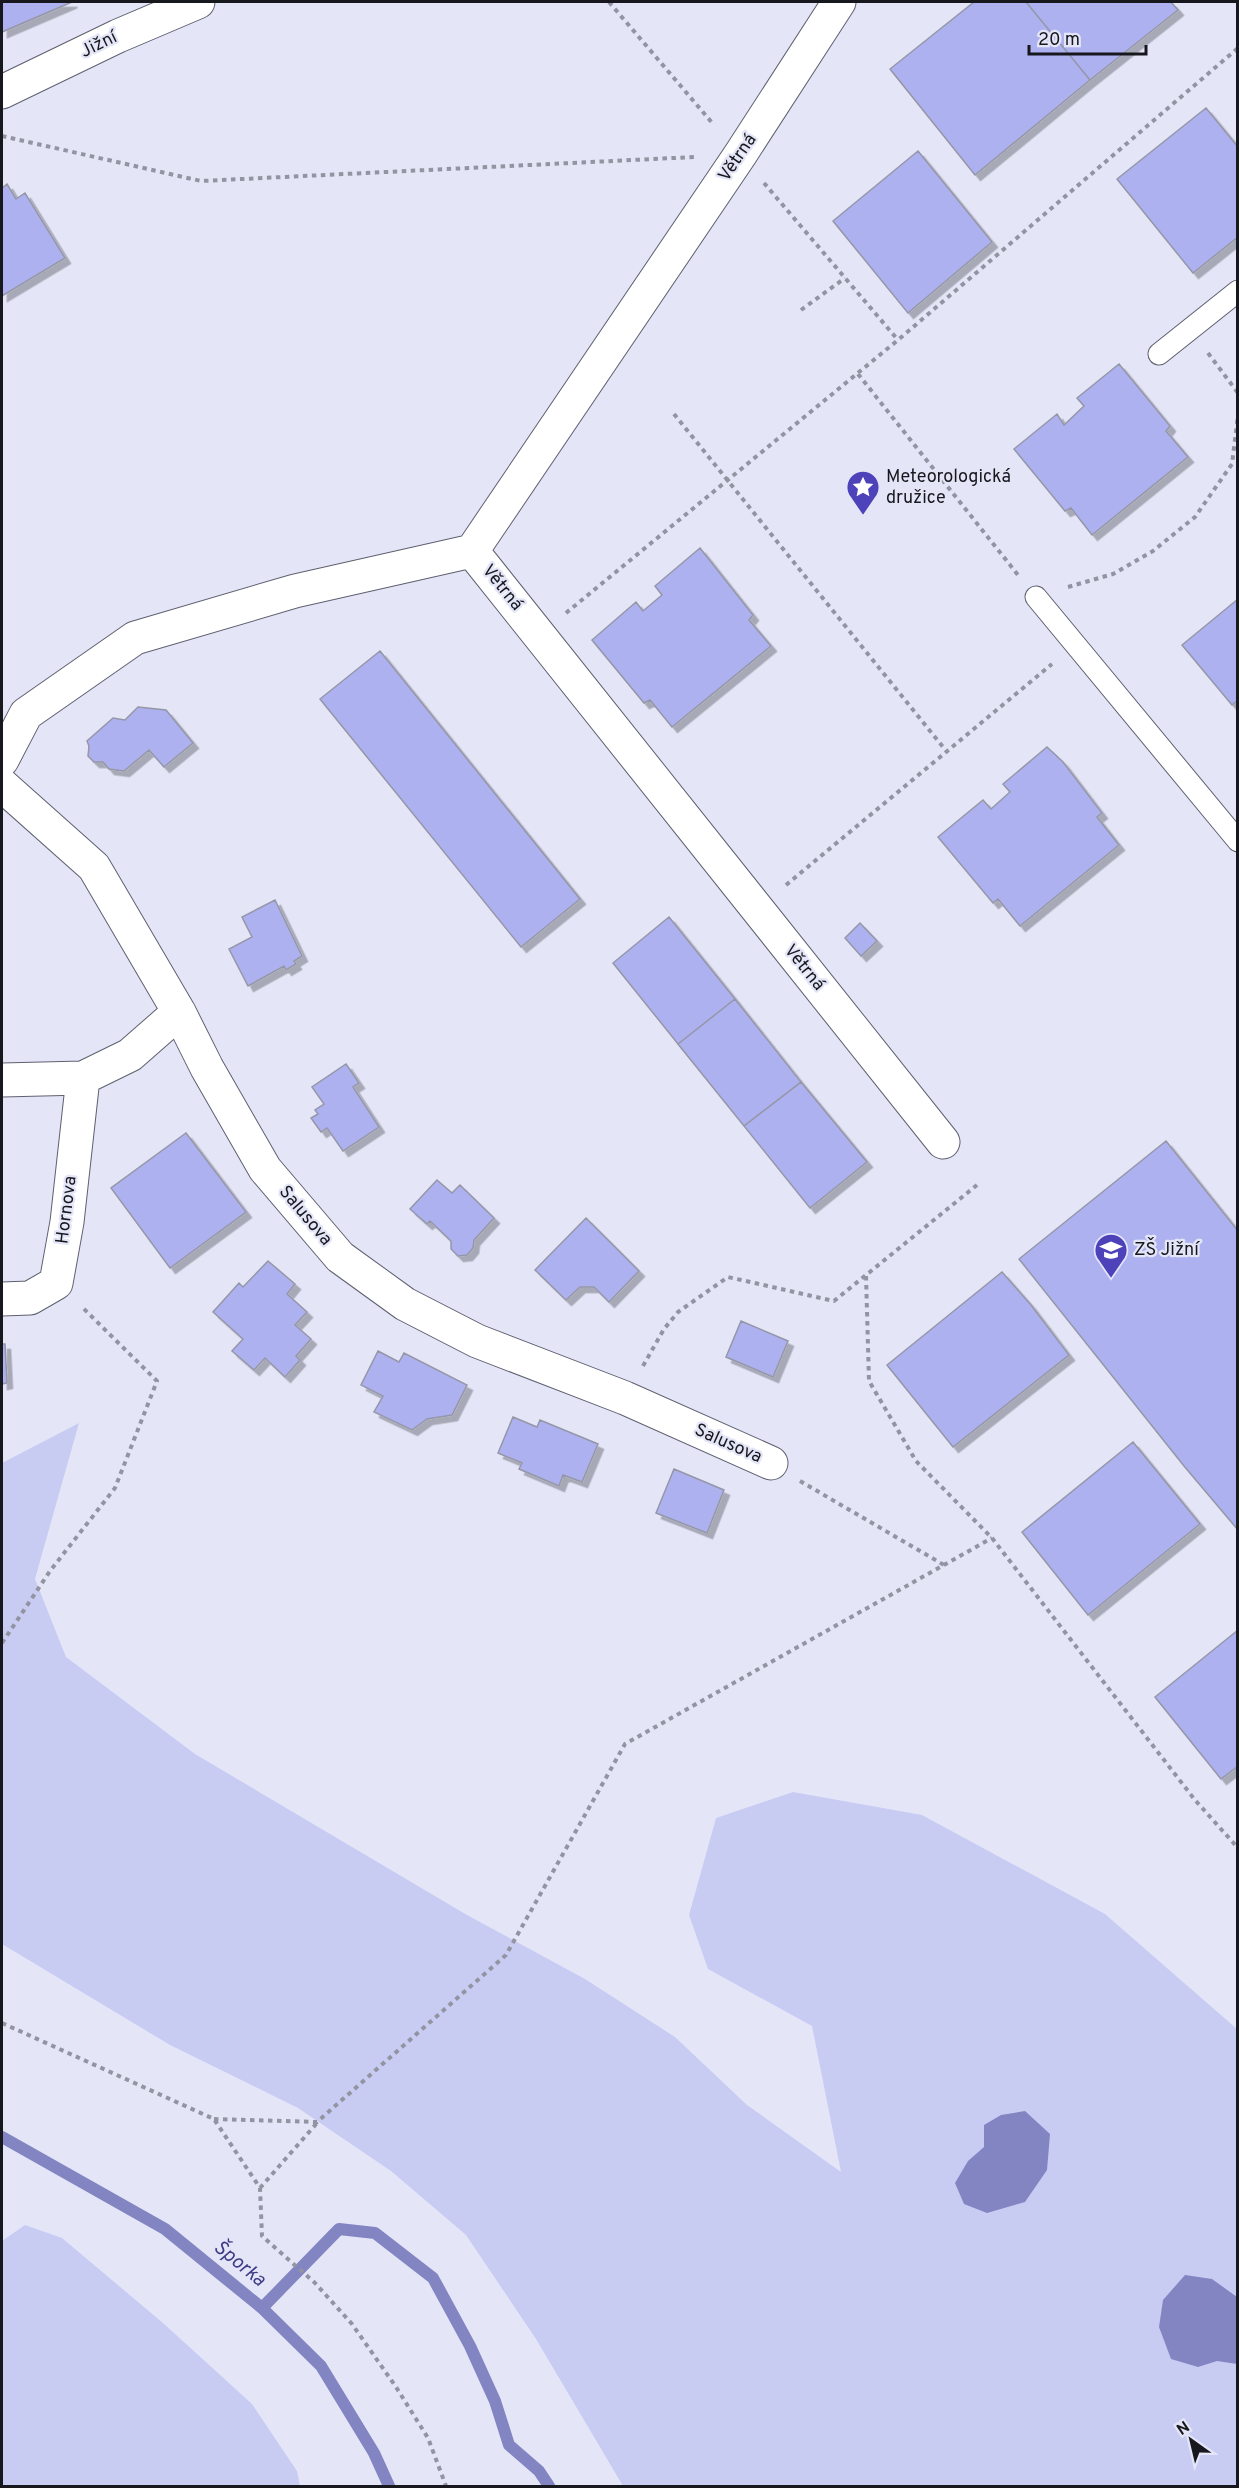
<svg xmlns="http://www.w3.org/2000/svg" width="1239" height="2488" viewBox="0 0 1239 2488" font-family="Overpass,sans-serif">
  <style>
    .green { fill: #c8ccf3 }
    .water { fill: #8285c1 }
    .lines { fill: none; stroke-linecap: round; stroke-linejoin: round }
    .stream { stroke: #8285c1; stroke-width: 12 }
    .building { fill: #adb1f0; stroke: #9597a7; stroke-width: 1.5; filter: url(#shadow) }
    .lane-casing { stroke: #5e606f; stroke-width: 23 }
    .street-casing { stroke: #5e606f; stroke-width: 35 }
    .path { stroke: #9394a2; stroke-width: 4; stroke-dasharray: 4.5 4.5; stroke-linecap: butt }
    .lane { stroke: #fff; stroke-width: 21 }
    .street { stroke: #fff; stroke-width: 33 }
    .labels { text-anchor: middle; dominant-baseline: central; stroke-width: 4.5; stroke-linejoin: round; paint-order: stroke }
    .street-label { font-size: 18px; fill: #17181e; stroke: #e4e6f8 }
    .poi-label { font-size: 18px; fill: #17181e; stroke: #e4e6f8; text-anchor: start }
    .water-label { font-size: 20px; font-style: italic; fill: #403d87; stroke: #e4e6f8 }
  </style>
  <defs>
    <filter id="shadow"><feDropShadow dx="5.5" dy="5.5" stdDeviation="0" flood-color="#0004"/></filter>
  </defs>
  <rect width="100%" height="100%" fill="#e4e6f8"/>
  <!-- green -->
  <path class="green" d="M79 1423 35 1579 66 1657 195 1754 467 1915 585 1979 675 2037 747 2105 841 2172 812 2026 708 1969 689 1915 716 1818 793 1792 922 1815 1105 1914 1237 2029V2486H623L536 2339 466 2235 391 2171 298 2108 170 2045 2 1944V1463Z
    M25 2225 62 2238 163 2323 252 2404 297 2471 300 2486H2V2241Z"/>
  <!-- water -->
  <path class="water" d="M1025 2111 1050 2134 1047 2170 1025 2202 987 2213 964 2204 955 2183 968 2161 984 2147V2125L1001 2115Z
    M1185 2275 1212 2279 1237 2297V2364L1217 2361 1198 2367 1171 2359 1159 2327 1163 2300Z"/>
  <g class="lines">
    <!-- stream -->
    <path class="stream" d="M2 2137 165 2229 262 2308 321 2366 374 2453 389 2486
      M262 2308 339 2229 375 2233 433 2278 470 2346 495 2401 509 2445 539 2471 549 2486"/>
  </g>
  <!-- building -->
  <path class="building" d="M2 2H72L2 32Z
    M974 2H1026L1090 80 975 175 890 69Z
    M1026 2H1171L1178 10 1090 80Z
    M1206 108 1238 147V237L1193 273 1117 179Z
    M918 151 992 242 908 313 833 221Z
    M7 184 16 199 25 193 65 258 2 296V188Z
    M1119 364 1170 426 1166 431 1188 457 1092 535 1071 508 1065 511 1014 449 1057 414 1064 425 1084 406 1077 398Z
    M700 548 753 615 749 620 771 646 672 727 650 700 644 703 592 640 636 602 643 611 662 595 655 586Z
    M1238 599V700L1232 705 1182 645Z
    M380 651 580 899 521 947 320 699Z
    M138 707 166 710 193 743 164 767 149 750 124 771 109 769 103 762H94L88 756 89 746 87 741 113 718 125 720Z
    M1047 747 1063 762 1102 813 1097 817 1119 845 1020 926 998 899 993 903 938 837 983 800 991 809 1010 792 1003 784Z
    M275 900 302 956 294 961 296 964 286 970 284 966 248 986 229 949 252 937 242 917Z
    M669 917 735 999 678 1044 613 963Z
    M860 923 877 941 861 956 845 938Z
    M735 999 801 1082 744 1126 678 1044Z
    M346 1064 359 1083 353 1087 379 1127 343 1151 327 1128 321 1132 311 1118 318 1114 315 1110 324 1104 312 1087Z
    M801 1082 867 1162 810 1208 744 1126Z
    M186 1133 246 1212 170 1268 111 1188Z
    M1166 1141 1238 1231V1530L1184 1466 1019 1259Z
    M437 1180 452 1193 460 1185 494 1218 474 1240 473 1248 467 1255 458 1256 451 1249V1241L430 1221 427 1224 410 1209Z
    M586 1218 639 1271 609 1302 594 1287H580L566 1300 535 1270Z
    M268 1261 295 1284 287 1294 307 1312 295 1325 311 1339 296 1356 300 1360 285 1377 265 1358 254 1370 232 1351 243 1339 213 1312 239 1283 243 1287Z
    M1002 1272 1031 1305 1069 1355 953 1447 887 1365Z
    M741 1321 788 1341 773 1377 726 1357Z
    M2 1344H5L7 1383 2 1384Z
    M378 1351 399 1362 404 1353 467 1385 452 1415 427 1419 412 1430 374 1412 383 1396 361 1385Z
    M513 1417 537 1427 540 1420 598 1444 582 1482 563 1475 559 1486 519 1469 522 1463 498 1453Z
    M1133 1442 1200 1524 1088 1615 1022 1532Z
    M674 1469 724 1490 707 1533 656 1513Z
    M1238 1630V1766L1221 1779 1155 1697Z"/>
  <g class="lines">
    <!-- lane casing -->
    <g class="lane-casing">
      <path id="lane" d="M1159 354 1238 291
        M1036 597 1238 841"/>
    </g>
    <!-- street casing -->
    <g class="street-casing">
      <path id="street" d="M839 2 740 155 472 551 943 1142
        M2 92 118 36 198 2
        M2 760 26 714 135 638 295 591 472 551
        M2 785 94 867 179 1012 207 1068 265 1169 340 1257 405 1304 477 1341 625 1398 771 1463
        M2 1080 83 1078 130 1055 179 1012
        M2 1299 30 1298 56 1283 67 1222 83 1078"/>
    </g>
    <!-- path -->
    <path class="path" d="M609 2 714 125
      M2 136 201 181 694 157
      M764 183 898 340
      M801 310 845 278
      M1208 353 1238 393
      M858 374 1018 575
      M674 414 947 752
      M1068 587 1113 574 1153 551 1195 517 1232 464 1238 415
      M566 613 898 340 1238 48
      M786 885 1052 664
      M866 1276 869 1381 916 1461 992 1538 1195 1800 1238 1848
      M643 1366 664 1329 678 1312 728 1277 834 1301 977 1185
      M800 1481 944 1565
      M2 1643 50 1571 115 1488 157 1381 82 1307
      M2 2023 214 2119 260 2188 262 2236 315 2283 352 2324 396 2387 428 2438 446 2486
      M214 2119 317 2122 506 1955 625 1744 992 1538
      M260 2188 317 2123"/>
    <!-- lane -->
    <use href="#lane" class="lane"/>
    <!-- street -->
    <use href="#street" class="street"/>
  </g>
  <!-- icons -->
  <defs>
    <g id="sight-pin" transform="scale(1.725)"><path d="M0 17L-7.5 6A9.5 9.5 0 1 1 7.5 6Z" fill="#4d42b9" stroke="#e4e6f8"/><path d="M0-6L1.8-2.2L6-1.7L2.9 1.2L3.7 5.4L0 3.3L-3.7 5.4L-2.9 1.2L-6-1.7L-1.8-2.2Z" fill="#fff"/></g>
    <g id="school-pin" transform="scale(1.725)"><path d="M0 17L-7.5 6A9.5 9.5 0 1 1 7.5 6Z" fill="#4d42b9" stroke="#e4e6f8"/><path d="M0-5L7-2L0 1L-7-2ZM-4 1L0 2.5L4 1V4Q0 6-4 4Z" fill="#fff"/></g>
  </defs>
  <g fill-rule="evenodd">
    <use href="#sight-pin" x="863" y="487"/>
    <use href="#school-pin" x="1111" y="1250"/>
  </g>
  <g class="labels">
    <!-- street labels -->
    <g class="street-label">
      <text transform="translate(99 45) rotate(-26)">Jižní</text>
      <text transform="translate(738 158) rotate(-56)">Větrná</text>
      <text transform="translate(502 588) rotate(51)">Větrná</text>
      <text transform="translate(804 968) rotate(51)">Větrná</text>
      <text transform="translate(67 1210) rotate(-83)">Hornova</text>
      <text transform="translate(305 1216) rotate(50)">Salusova</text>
      <text transform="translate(728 1444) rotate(24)">Salusova</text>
    </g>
    <!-- poi labels -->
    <g class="poi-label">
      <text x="886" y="477">Meteorologická<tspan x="886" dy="21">družice</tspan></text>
      <text x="1134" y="1250">ZŠ Jižní</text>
    </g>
    <!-- water labels -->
    <g class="water-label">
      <text transform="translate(239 2264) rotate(39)">Šporka</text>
    </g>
  </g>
  <!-- border -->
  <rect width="1239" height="2488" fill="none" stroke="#17181e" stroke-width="6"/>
  <!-- north arrow -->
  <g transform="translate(1191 2440) rotate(326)" stroke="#e4e6f8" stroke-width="4.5" paint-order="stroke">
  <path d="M0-4.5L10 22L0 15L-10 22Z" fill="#17181e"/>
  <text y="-9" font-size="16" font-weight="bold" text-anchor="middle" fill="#17181e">N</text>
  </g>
  <!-- scale -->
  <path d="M1029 45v9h117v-9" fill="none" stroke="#17181e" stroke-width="3"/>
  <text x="1038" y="45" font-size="18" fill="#17181e" stroke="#e4e6f8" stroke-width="4.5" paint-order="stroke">20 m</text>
</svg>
